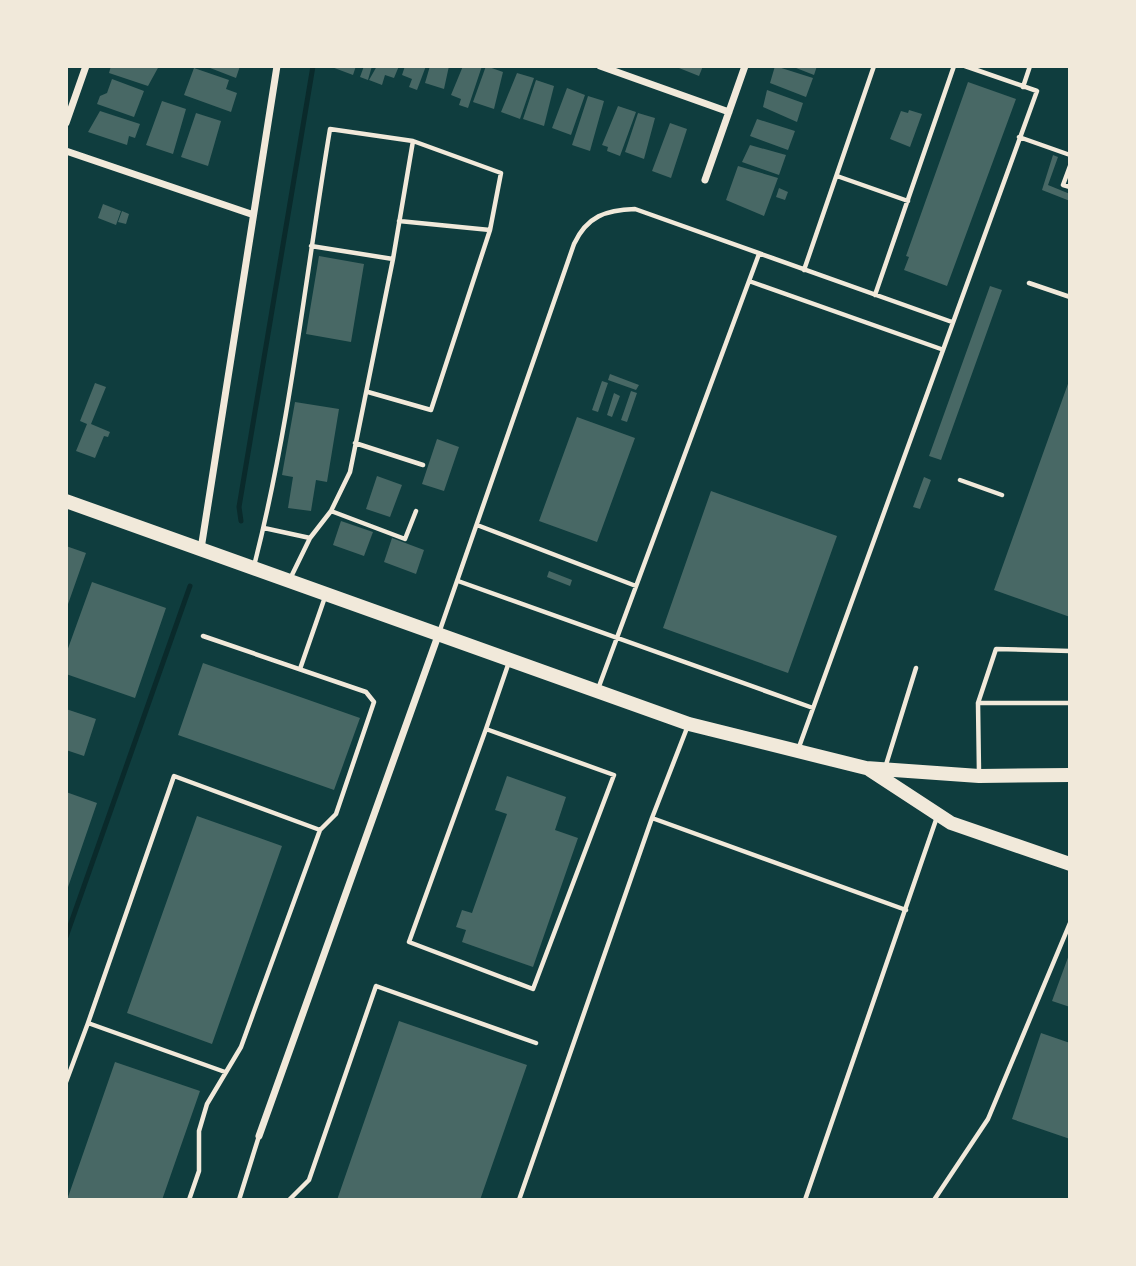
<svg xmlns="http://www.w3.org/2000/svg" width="1136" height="1266" viewBox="0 0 1136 1266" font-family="'Space Grotesk',sans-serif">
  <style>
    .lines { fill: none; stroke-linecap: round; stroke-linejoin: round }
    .stream { stroke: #0a2a2b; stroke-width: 5 }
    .building { fill: #486865 }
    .service { stroke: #f1e9da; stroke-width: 4.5 }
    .minor { stroke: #f1e9da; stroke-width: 7 }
    .secondary { stroke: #f1e9da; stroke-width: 14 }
  </style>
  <rect width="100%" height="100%" fill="#0f3d3e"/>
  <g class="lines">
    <!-- stream -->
    <path class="stream" d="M241 521 239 507 313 66
      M66 937 190 586"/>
  </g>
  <!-- building -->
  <path class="building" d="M111 66H159L148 86 109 73Z
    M205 66H240L236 78Z
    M329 66H356L353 75Z
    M364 66H372L368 80 360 77Z
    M377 66H399L394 78 385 75 382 85 369 80Z
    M405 66H426L417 90 409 87 412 79 402 75Z
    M430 66H449L444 89 425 83Z
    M463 66H482L468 108 459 105 461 99 451 95Z
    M486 66 503 72 494 109 473 102Z
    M674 66H703L699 76Z
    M775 66 813 78 806 97 770 83Z
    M791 66H817L814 75Z
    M194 68 229 80 226 89 237 93 231 112 184 95Z
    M517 73 534 78 520 119 501 112Z
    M112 79 144 91 134 117 97 104 100 96 107 93Z
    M536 80 554 86 544 126 523 119Z
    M968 82 1016 99 947 286 904 270 909 257 906 256Z
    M567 88 585 95 571 135 552 128Z
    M767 90 803 103 797 122 763 107Z
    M588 96 604 101 590 151 572 145Z
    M162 101 186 109 173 154 146 145Z
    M618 106 636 112 620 156 607 151 608 147 602 145Z
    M909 110 922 114 910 147 890 139 901 111 908 113Z
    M100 111 140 124 135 138 129 136 127 145 88 132Z
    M196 113 221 121 208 166 181 157Z
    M638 113 655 118 644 159 625 152Z
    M757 119 795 131 788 150 750 136Z
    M670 123 687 129 671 178 652 171Z
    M750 145 786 155 779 175 742 162Z
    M1053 155 1058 157 1048 185 1070 194V201L1042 190Z
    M738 166 778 178 764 216 726 200Z
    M779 188 788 192 785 200 776 197Z
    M103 204 121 211 116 225 98 218Z
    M122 211 129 214 126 224 118 222Z
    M319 256 364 264 351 342 306 334Z
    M990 286 1002 290 941 460 929 456Z
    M610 374 639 385 636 390 608 380Z
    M602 381 608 383 598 412 592 410Z
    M1069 381H1070V617L994 590Z
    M95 383 106 387 91 424 110 432 108 437 104 436 95 458 76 451 87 424 80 421Z
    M631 391 637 393 627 422 621 420Z
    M614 393 620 396 612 417 607 415Z
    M295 402 339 409 327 482 316 480 311 511 288 508 293 477 282 475Z
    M577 417 635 438 597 542 539 521Z
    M437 439 459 447 444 491 422 484Z
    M377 476 402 485 390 517 366 509Z
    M924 477 931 480 920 509 913 507Z
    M711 491 837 536 788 673 663 628Z
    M341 521 373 532 364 556 333 545Z
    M392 538 424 550 416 574 384 562Z
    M66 546 86 553 67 607H66Z
    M549 571 572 580 570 586 547 577Z
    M92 582 166 608 135 698 66 674V654Z
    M203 663 360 718 334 790 178 735Z
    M66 709 96 719 84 756 66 750Z
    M507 776 566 797 555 830 578 838 533 967 462 942 466 930 456 927 462 910 472 913 507 814 495 810Z
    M66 792 97 803 67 890H66Z
    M197 816 282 846 212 1044 127 1013Z
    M1070 952V1007L1052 1001Z
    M399 1021 527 1065 480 1200H337Z
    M1041 1033 1070 1043V1139L1012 1119Z
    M115 1062 200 1091 162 1200H67Z"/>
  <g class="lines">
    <!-- service -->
    <path class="service" d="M1023 87 1030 66
      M1019 137 1070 155
      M413 141 501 173 490 230
      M1070 166 1063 185 1070 187
      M837 176 908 201
      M804 270 874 66
      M749 281 941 349
      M1029 283 1070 297
      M875 295 954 66
      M368 392 431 410 490 230 399 221
      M355 443 423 465
      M960 480 1002 495
      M331 511 405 539 416 511
      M477 525 636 586
      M264 528 310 538
      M254 566C290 426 306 273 330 129L413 141 393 259 311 246
      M290 579 310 538 331 511 350 472 393 259
      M458 581 813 708
      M440 630 574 244C587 216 606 210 635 209L952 322
      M1070 651 996 649 978 703H1070
      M300 669 325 597
      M598 689 759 254
      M978 703 979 772
      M687 728 652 818 906 910
      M486 729 409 942 533 989 614 775 486 729 509 662
      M799 747 1037 91 965 66
      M885 768 916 668
      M225 1072 88 1023 174 776 320 830
      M66 1082 88 1023
      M189 1200 199 1171V1131L207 1104 241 1047 320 830 336 814 374 702 366 692 203 636
      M239 1200 259 1136
      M289 1200 309 1180 376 986 536 1043
      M519 1200 652 818
      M805 1200 937 817
      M934 1200 988 1119 1070 923"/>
    <!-- minor -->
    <path class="minor" d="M600 66 729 112
      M66 123 86 66
      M66 151 251 214
      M705 180 745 66
      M201 549 277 66
      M259 1136 439 633"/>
    <!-- secondary -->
    <path class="secondary" d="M66 501 689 724 866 768 979 776 1070 775
      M870 770 951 823 1070 864"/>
  </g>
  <!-- border -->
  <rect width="1136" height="1266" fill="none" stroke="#f1e9da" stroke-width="136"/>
</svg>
